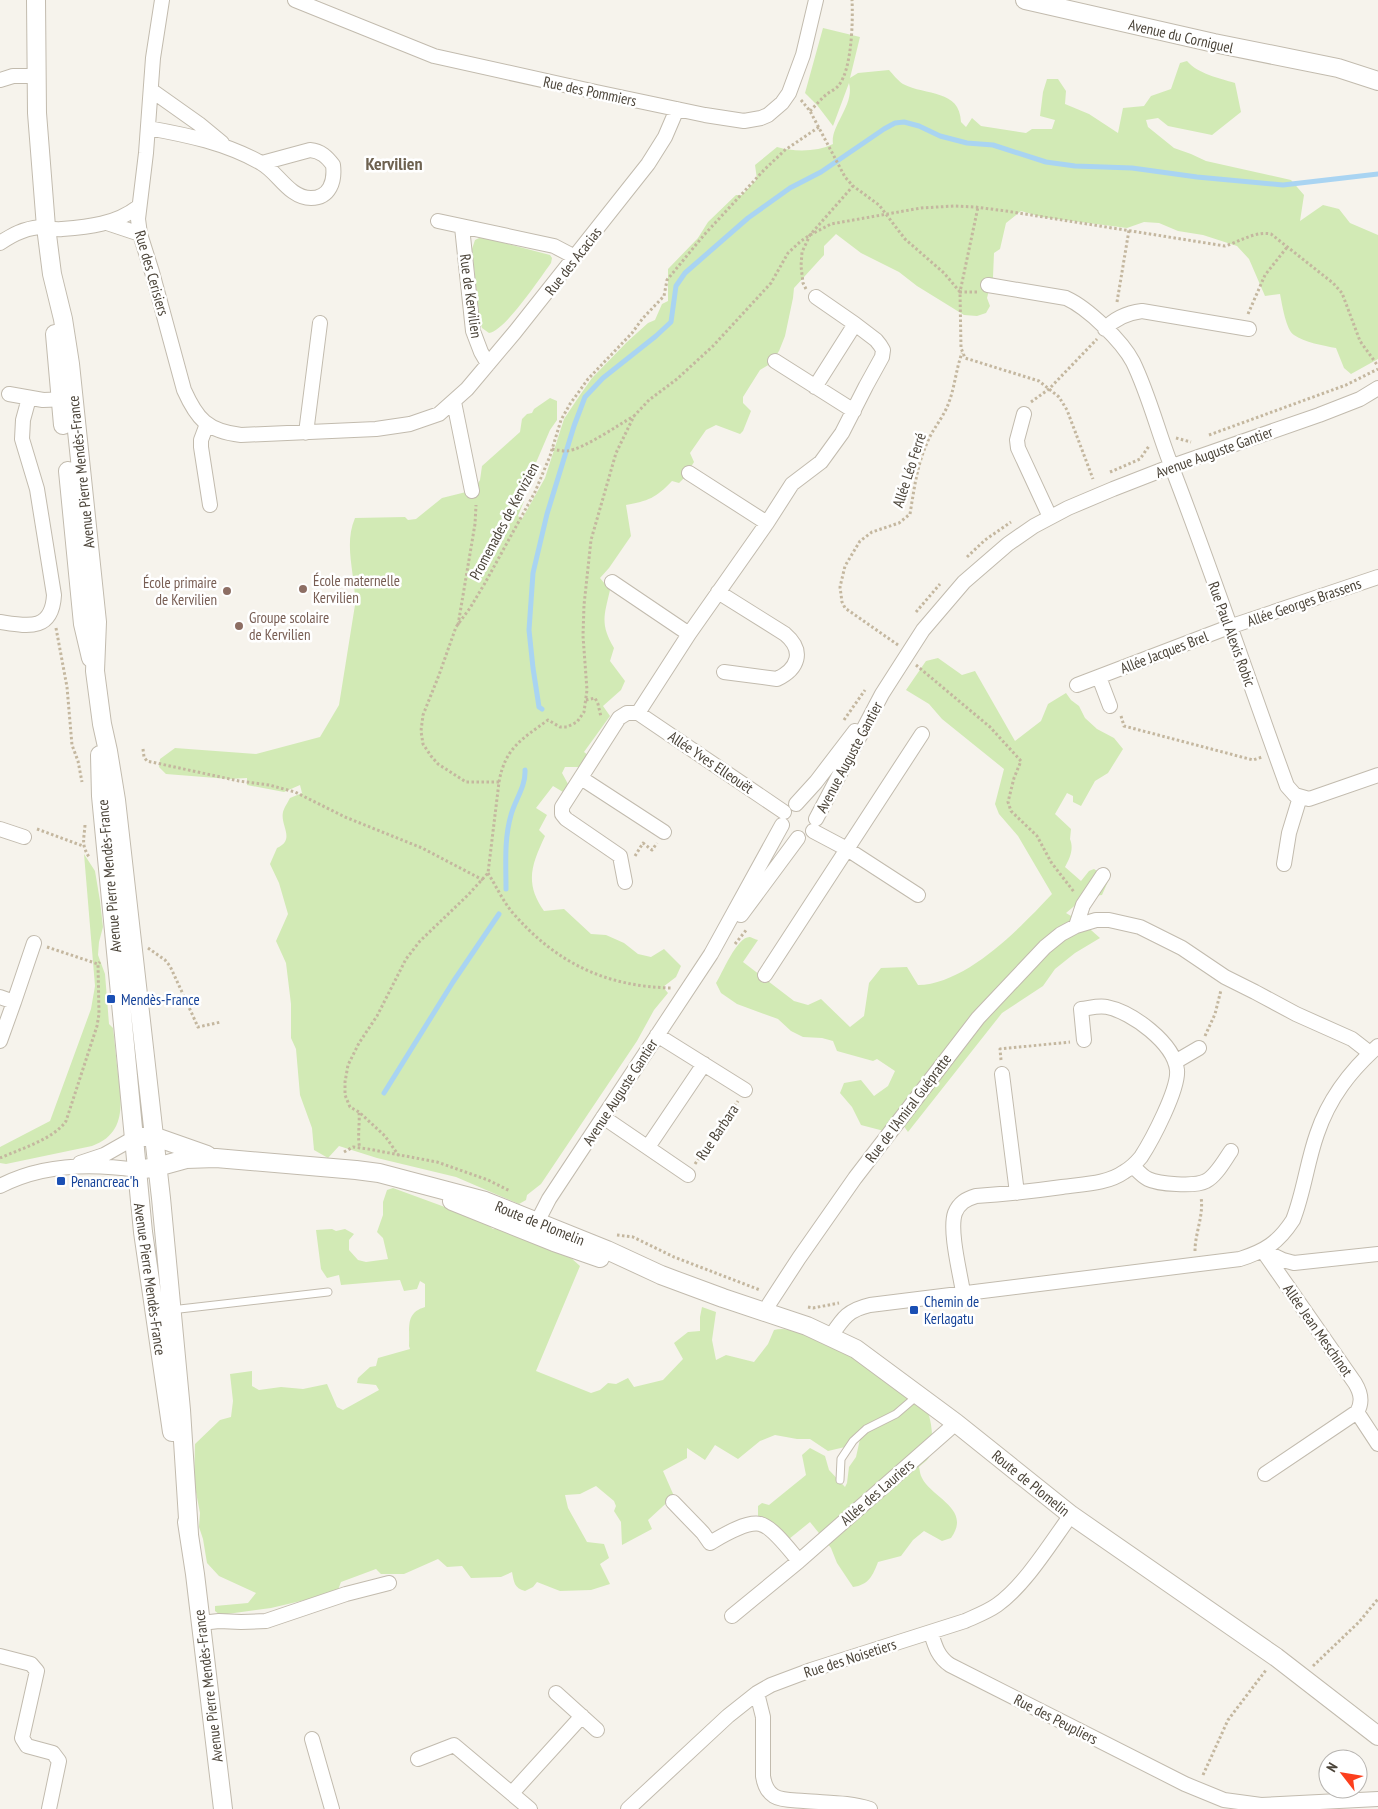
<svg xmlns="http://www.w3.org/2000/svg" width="1378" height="1809" viewBox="0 0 1378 1809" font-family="'PT Sans Narrow',sans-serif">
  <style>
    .green { fill: #d2eab5 }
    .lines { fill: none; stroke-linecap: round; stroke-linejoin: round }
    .stream { stroke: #a9d4f2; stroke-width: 5 }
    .service-casing { stroke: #c2bbae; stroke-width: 9 }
    .minor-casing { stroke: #c2bbae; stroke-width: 16 }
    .tertiary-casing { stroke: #c2bbae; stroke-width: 20 }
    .path { stroke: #c4b79f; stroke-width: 3; stroke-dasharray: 2.5 2.5; stroke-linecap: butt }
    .service { stroke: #fff; stroke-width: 7 }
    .minor { stroke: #fff; stroke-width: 14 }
    .tertiary { stroke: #fff; stroke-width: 18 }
    .education-dot { fill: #8d6e63; stroke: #fff; stroke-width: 2 }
    .transit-dot { fill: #1a4fb4; stroke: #fff; stroke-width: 2 }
    .labels { text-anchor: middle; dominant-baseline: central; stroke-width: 5; stroke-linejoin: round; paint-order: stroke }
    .street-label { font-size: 15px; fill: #4b4439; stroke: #fff }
    .education-label { font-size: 15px; fill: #785e54; stroke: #fff; text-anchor: start }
    .transit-label { font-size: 15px; fill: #164399; stroke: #fff; text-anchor: start }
    .quarter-label { font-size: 18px; font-weight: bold; fill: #6e6250; stroke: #fff }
  </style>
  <rect width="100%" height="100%" fill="#f6f3ec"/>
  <!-- green -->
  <path class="green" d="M823 28 860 37 850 78 858 73 889 70C893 74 898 81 903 84 926 96 960 89 961 122L966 127 972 118 981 126 1026 133 1032 129H1052L1055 120 1040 116 1043 92 1047 79H1058L1066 91 1065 104 1089 114 1118 133 1123 108 1144 106 1151 96 1171 89 1180 63 1187 61C1198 74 1219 78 1235 83L1241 112 1212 135 1168 126 1158 118 1146 120 1148 127 1174 148 1191 154 1206 161 1291 180 1304 195 1300 221 1323 205 1339 209 1350 223 1378 235V359L1351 374 1344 368 1336 348C1324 346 1304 342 1294 335 1286 330 1282 304 1280 294L1265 296 1249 259 1237 246 1203 235 1178 231 1159 223 1144 222 1127 228 1042 217 1021 211 1006 223 1000 249 994 253 993 277 996 288 989 290 987 298 990 306 986 313 977 316 964 315 917 286 899 272 861 253 836 234 824 246V255L794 288 793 298 785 336 779 351 770 364 760 370 743 397V403L751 411 743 431 740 434 716 425 706 430 690 453 694 462 684 478 679 483 672 481C656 498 648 501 626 505L631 536 609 568 600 578 610 590C604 616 600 624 614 648L610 661 625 681 621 690 603 706 610 716 584 752 588 755 579 767H565L562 773 568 784 563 792 553 786 536 808 547 815 539 830 545 836C532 864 524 883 544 911L564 909 591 934 606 935 624 943 638 954 651 957 664 949 681 966 676 977 663 987 668 993 654 1010 637 1041 541 1184 527 1195 526 1200 519 1204 456 1177 377 1158 339 1146 328 1158 314 1150 312 1128 300 1095 296 1049 291 1038V1004L286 963 276 941 288 914 279 883 270 864 277 848C296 839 280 826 283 812 284 808 288 802 290 798L302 793 300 785 284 792 247 785V778L229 779 166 774 159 767 160 759 175 748 256 754 320 737 339 705 355 605C356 576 343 546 355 518L405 517 408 520 416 519 442 498 474 490 480 480 482 466 520 432 522 419 527 414 532 413 534 409 550 398 557 401V420L550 430 535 465 532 478 521 489 524 501 518 516 522 519 545 478 564 419 580 395 592 378 627 342 648 323 655 320 662 304 668 301V269L698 238 708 222 736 195H742L757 179 755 165 777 147C794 152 817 152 833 144 830 126 855 105 849 83L833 126 817 105 805 93Z
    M481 237 550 255 552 258 551 263C540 278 505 331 489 333L482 328 480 322 472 249 475 240Z
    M938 658 962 675 975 671 1015 741 1041 721 1048 704 1066 693 1071 700 1079 706 1085 718 1097 729 1114 738 1123 749 1108 773 1095 781 1081 806 1073 802V796L1067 793 1055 814 1071 829 1070 839C1074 849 1070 858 1065 867L1081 881 1089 871 1094 869 1109 879 1102 895 1085 897 1066 913 1083 923 1100 938 1075 953 1055 969 1043 986 1002 1013 908 1132 896 1115 884 1131 861 1125 852 1107 840 1093 844 1083 861 1080 874 1096 888 1086 895 1071 877 1059 873 1061 837 1051 833 1041 822 1038 803 1037 791 1031 778 1019 737 1004 721 993 716 983C722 974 737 936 750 937 751 937 756 940 758 940L743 962 794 1001 808 1005 821 999 850 1027 864 1016 869 983 881 968 907 967 918 985C967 984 1021 927 1052 894L1018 836 999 814 995 804 1004 769 942 719 929 704 906 690 926 661Z
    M84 854 95 871 100 901 103 927 99 942 98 955 105 974 109 1024 113 1028C115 1043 116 1059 118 1074 122 1104 126 1134 92 1146L6 1164 0 1163V1147L50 1121 91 1009 95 986Z
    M393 1188 483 1221 493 1229 503 1228 570 1257 580 1266 536 1371 591 1393 600 1390 608 1383 616 1384 628 1378 634 1387 663 1380 683 1359 674 1343 688 1332 700 1331V1317L702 1307 716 1312 712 1340 716 1360 726 1355 754 1362 768 1344 774 1330C806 1322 872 1369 899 1387 906 1392 919 1398 924 1405 932 1415 935 1445 929 1457 928 1460 922 1464 919 1467 920 1471 920 1475 922 1478 932 1498 972 1509 951 1538L942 1541 924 1531 913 1540 901 1556 878 1562C873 1575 869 1585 853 1587L837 1563 831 1548 810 1522 789 1539 758 1517V1506L762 1503 769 1505 806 1475 802 1455 810 1448 825 1456 829 1470 845 1487 847 1483 849 1467 856 1457 860 1439 852 1437 845 1447 828 1451 810 1439H797L775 1435 760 1441 738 1459 715 1445 705 1460 687 1448V1458L663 1471 674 1496 648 1520 652 1529 622 1545 621 1522 614 1511 616 1506 614 1501 596 1486 580 1494 565 1495 568 1508 587 1542 604 1544 609 1558 600 1564 610 1584 591 1590 560 1591 537 1582 533 1587 525 1591C514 1588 514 1582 512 1572L501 1577 471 1578 462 1566 447 1567 438 1559 404 1574H381L376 1569 341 1582 336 1595 322 1596 271 1608 220 1615 215 1611V1606L248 1603 256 1593 219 1576 207 1563 203 1539 199 1527 200 1513 194 1482 195 1444 220 1420 231 1417 233 1401 230 1374 252 1371V1386L259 1390 281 1387 303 1389 327 1384 337 1407 343 1410 379 1390 376 1385 357 1383 358 1378 370 1367 376 1366 378 1358 410 1349 409 1346C410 1327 405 1313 425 1307V1284L420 1281 417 1289 404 1291 400 1280 341 1285 339 1275 327 1278 321 1269 316 1230 332 1229 336 1231 345 1229 354 1234 349 1240V1250L358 1260 366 1262 388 1259 383 1238 377 1232 383 1215V1202L387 1190Z"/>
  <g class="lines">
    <!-- stream -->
    <path class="stream" d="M542 709 539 707 533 668 529 630 533 573 547 514 574 426 585 397 603 378 656 336 671 322 676 286 685 273 748 218 790 188 821 172 884 129 895 123 904 122 919 126 940 136 967 143 993 145 1046 162 1075 166 1132 168 1197 177 1283 185 1378 174
      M506 889C506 864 504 839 511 815 515 800 526 786 525 770
      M384 1093 453 982 499 914"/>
    <!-- service casing -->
    <g class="service-casing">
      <path id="service" d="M171 1310 328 1292
        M840 1480 841 1459 853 1441 866 1429 896 1414 917 1396"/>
    </g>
    <!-- minor casing -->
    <g class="minor-casing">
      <path id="minor" d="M162 0 153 58 146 153 138 219 140 234 152 272 184 390C197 419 207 431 241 435L376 429 410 424 439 414 467 389 515 332 648 164 665 137 677 109
        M295 0 434 56 596 92 705 115 744 121 761 118 768 115 782 103 789 93 803 55 816 0
        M0 80 13 76H36
        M151 90 199 124 222 143
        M148 128C187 135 226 143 261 163 278 172 289 198 311 198 330 198 335 181 333 165 327 157 321 151 310 150L262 163
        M438 221 554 246 575 257
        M107 223 140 234
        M462 227 473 331 481 352 488 364
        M0 243C13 234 27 227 43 227 49 228 55 230 62 229 89 227 116 224 138 207
        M988 285 1066 298C1088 308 1122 341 1133 362 1149 395 1158 432 1171 465 1212 571 1248 679 1287 786L1295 795 1309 799 1378 775
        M816 297 855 324
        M1105 329C1115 318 1127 313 1142 311L1249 329
        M775 361 854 411
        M9 394 43 400 70 399
        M454 402 472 491
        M1024 414 1017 440 1018 448 1050 517
        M207 424 201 440V447L210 505
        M306 433 320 323
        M689 473 767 523
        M612 582 689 634
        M718 592 785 634C805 651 798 669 777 679L724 672
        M0 622C27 626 52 632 54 595L37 489 22 439 23 420 29 398
        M1099 677 1110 706
        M1077 685 1229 627 1378 577
        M638 713 784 812
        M581 778 664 832
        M796 804 816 782 855 731
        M816 819 882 694 923 630 964 582 1008 544 1034 526 1068 508 1113 489 1172 466 1319 415 1360 399 1378 388
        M0 829 24 837
        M813 831 847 849 918 895
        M1284 864 1289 833 1300 797
        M625 882 620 856 566 819 562 814V807L619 718 627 713H638L689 634 767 523 792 484 821 462 842 433 866 386 882 357 883 350 880 345 876 340 855 324 815 387
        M741 915 798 838
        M1076 926 1083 905 1103 875
        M765 975 922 734
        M0 997 14 1002 0 1041
        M14 1002 34 943
        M657 1035 745 1090
        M1175 1062 1199 1048
        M1002 1074 1017 1193
        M603 1117 688 1175
        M648 1147 704 1064
        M80 1163 104 1155 134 1138
        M1133 1166C1137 1170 1142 1176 1148 1179 1158 1184 1195 1187 1206 1181 1216 1176 1224 1161 1231 1151
        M0 1186C42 1164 91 1163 137 1170
        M533 1230 549 1199 711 954 782 825
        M1263 1251 1355 1383C1361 1393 1363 1402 1357 1412L1378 1444
        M1264 1251 1283 1260 1294 1263 1378 1254
        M963 1292C960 1273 949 1230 955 1213 959 1203 966 1199 976 1196 1005 1194 1034 1191 1062 1187 1083 1184 1107 1184 1124 1172 1131 1168 1136 1163 1141 1157 1152 1140 1179 1089 1177 1070 1174 1043 1132 1012 1107 1007 1099 1005 1090 1008 1081 1009L1084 1040
        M766 1313 769 1304 799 1258 855 1178 978 1018 1045 947 1061 934 1076 926 1096 920H1109L1140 927 1182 948 1225 977 1255 992 1296 1014 1352 1039 1370 1053
        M831 1336C843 1318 848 1310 870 1305L1240 1259C1265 1251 1278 1243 1293 1220 1304 1192 1307 1162 1317 1134 1329 1098 1350 1071 1378 1046
        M1265 1474 1357 1412
        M673 1502 703 1533 710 1543C722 1536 746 1521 760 1524 772 1526 791 1552 799 1561
        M732 1616 799 1561 956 1423
        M201 1623 219 1621 241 1622 266 1621 346 1594 389 1583
        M931 1633C935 1646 938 1657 950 1665L1185 1784 1224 1800 1261 1805 1378 1799
        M0 1656 31 1664 37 1671 22 1738 27 1746 53 1753 59 1761 49 1809
        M556 1693 597 1730
        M757 1693 763 1717V1776C764 1783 766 1791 774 1796 782 1801 795 1800 804 1801 826 1803 849 1802 870 1809
        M312 1739 332 1809
        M418 1759 454 1745 530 1809
        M512 1793 582 1716
        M628 1809 728 1716 757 1693 771 1685 811 1670 965 1621C976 1616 987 1612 997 1605 1025 1585 1050 1544 1071 1515"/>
    </g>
    <!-- tertiary casing -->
    <g class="tertiary-casing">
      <path id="tertiary" d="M36 0 37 113 46 227 52 274 63 319 70 364 97 622 95 671 102 724 108 751 116 800 161 1198 181 1410 189 1534
        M1025 0 1214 43 1338 68 1378 81
        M55 334 63 425
        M68 471 83 624 91 658
        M100 755 101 796 143 1232 172 1432
        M143 1137 153 1136 207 1155
        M137 1170 157 1167 186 1159 216 1158 356 1170 379 1173 485 1201 607 1250 661 1275 723 1298 807 1326 856 1349 956 1423 1071 1515 1276 1657 1378 1736
        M452 1201 554 1242 600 1258
        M187 1522 195 1574 223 1809"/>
    </g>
    <!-- path -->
    <path class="path" d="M801 100 810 111 845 177 853 186 879 205 905 239 944 273 960 292 961 348 965 358 1039 381 1059 397 1067 410 1093 479
      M810 111C816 105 821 99 827 94 831 91 836 89 839 85 852 68 853 21 852 0
      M806 289 803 283 801 266 802 252 810 235 853 186
      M977 292H960L978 207
      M1117 302 1129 230
      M1248 314 1265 275 1288 246
      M1031 402 1049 389 1097 339
      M1209 435 1346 385 1378 369
      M1176 438 1191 442
      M552 449C557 450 562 451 567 451 584 449 618 425 634 416
      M1110 472 1140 459 1149 446
      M967 557 985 540 1011 522
      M916 612 940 584
      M458 625 475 524 476 505
      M56 628 67 687 72 745 78 761 82 782
      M898 645 845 608 842 602 840 587 845 566 860 541 872 532 899 523 910 514C914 490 917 465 927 443 933 428 944 417 949 402 955 386 956 369 962 353
      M916 665 990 727 1021 761 1014 778 1008 802 1011 811 1037 836 1051 862 1074 892
      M586 700 595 698 598 704 601 717
      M1121 716 1124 726 1253 760 1262 757
      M844 720 865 690
      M143 749 144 757 147 761 239 781 269 785 295 792 345 817 422 848 483 880
      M499 782H466L438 764 431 756 423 744 421 731 423 715 439 675 456 627 470 608 485 583 535 492 550 456 561 420 570 404 588 379 632 333 643 318 664 296 667 280 704 235 764 170 785 150 819 127
      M85 825C84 840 81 844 89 857
      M37 829 83 846
      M635 856 643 843 652 850 657 843
      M488 873C496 886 503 901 512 912 556 963 606 987 673 988
      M735 944 747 929
      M47 947 98 964
      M148 948 165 960 170 966 198 1027 221 1022
      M1205 1036 1215 1014 1221 990
      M1001 1060 1000 1049 1070 1042
      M359 1113C360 1123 357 1140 360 1148
      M344 1152 353 1147 368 1149 437 1162 488 1180 510 1191
      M399 1156 385 1136 359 1112 350 1107 345 1095V1082L348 1065 359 1043 377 1016 406 959 420 941 468 895 488 873 499 782C505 748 522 739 548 720L560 727H567L577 722 584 712 587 690 583 636 584 605 591 540 616 453 634 416 649 400 677 379 713 346 771 283 788 253 801 241 810 235 831 224 921 208 954 206 975 207 1006 211 1225 246C1241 241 1255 231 1271 234L1333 283 1342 293 1360 341 1378 366
      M0 1158C20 1149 54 1139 66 1121L97 1026 99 1014 98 964 100 962
      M695 1164 738 1101
      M617 1235 633 1237 674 1257 760 1290
      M1195 1251C1195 1233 1204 1215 1201 1197
      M808 1307 813 1308 839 1303
      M1313 1666 1359 1622 1378 1599
      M1203 1775 1228 1720 1266 1670"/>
    <!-- service -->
    <use href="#service" class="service"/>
    <!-- minor -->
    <use href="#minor" class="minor"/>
    <!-- tertiary -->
    <use href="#tertiary" class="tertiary"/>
  </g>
  <!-- markers -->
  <g class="education-dot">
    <circle cx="303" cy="589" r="5"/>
    <circle cx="227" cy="591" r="5"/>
    <circle cx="239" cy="626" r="5"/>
  </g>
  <g class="transit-dot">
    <rect x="106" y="994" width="10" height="10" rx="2.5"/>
    <rect x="56" y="1176" width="10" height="10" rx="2.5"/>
    <rect x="909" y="1305" width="10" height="10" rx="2.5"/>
  </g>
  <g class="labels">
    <!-- street labels -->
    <g class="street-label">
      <text transform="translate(1181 36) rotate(13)">Avenue du Corniguel</text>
      <text transform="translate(590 91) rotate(12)">Rue des Pommiers</text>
      <text transform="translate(573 261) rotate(-52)">Rue des Acacias</text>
      <text transform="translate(152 273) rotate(74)">Rue des Cerisiers</text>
      <text transform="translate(471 296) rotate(82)">Rue de Kervilien</text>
      <text transform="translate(1214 452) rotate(-20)">Avenue Auguste Gantier</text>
      <text transform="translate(909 470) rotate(-72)">Allée Léo Ferré</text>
      <text transform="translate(81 472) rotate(-96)">Avenue Pierre Mendès-France</text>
      <text transform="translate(504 521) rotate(-62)">Promenades de Kervizien</text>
      <text transform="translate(1304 602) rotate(-19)">Allée Georges Brassens</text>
      <text transform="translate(1232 634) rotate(70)">Rue Paul Alexis Robic</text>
      <text transform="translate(1164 652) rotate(-21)">Allée Jacques Brel</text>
      <text transform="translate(849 757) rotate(-62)">Avenue Auguste Gantier</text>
      <text transform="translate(711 762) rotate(34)">Allée Yves Elleouët</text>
      <text transform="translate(109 876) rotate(-95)">Avenue Pierre Mendès-France</text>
      <text transform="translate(620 1092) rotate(-57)">Avenue Auguste Gantier</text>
      <text transform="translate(908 1108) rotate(-53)">Rue de l'Amiral Guépratte</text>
      <text transform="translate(717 1132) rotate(-56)">Rue Barbara</text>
      <text transform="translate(540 1223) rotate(22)">Route de Plomelin</text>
      <text transform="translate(150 1279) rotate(82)">Avenue Pierre Mendès-France</text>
      <text transform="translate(1318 1330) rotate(55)">Allée Jean Meschinot</text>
      <text transform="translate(1031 1483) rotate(39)">Route de Plomelin</text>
      <text transform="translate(877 1492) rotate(-41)">Allée des Lauriers</text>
      <text transform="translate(850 1658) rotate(-18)">Rue des Noisetiers</text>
      <text transform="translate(208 1686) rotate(-97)">Avenue Pierre Mendès-France</text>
      <text transform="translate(1056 1719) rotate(27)">Rue des Peupliers</text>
    </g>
    <!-- education labels -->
    <g class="education-label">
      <text x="313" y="580">École maternelle<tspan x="313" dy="17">Kervilien</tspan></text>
      <text x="217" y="582" text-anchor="end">École primaire<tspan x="217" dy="17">de Kervilien</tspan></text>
      <text x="249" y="617">Groupe scolaire<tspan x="249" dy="17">de Kervilien</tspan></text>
    </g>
    <!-- transit labels -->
    <g class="transit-label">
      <text x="121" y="999">Mendès-France</text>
      <text x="71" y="1181">Penancreac'h</text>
      <text x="924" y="1301">Chemin de<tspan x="924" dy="17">Kerlagatu</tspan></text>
    </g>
    <!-- quarter labels -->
    <g class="quarter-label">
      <text x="394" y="163">Kervilien</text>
    </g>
  </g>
  <!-- north arrow -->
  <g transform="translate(1343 1774) rotate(301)"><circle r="24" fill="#ffffff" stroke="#b7b4b0"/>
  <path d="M0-4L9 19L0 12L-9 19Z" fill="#fc3f1d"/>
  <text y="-8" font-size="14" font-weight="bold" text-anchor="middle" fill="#4b4439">N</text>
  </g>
</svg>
